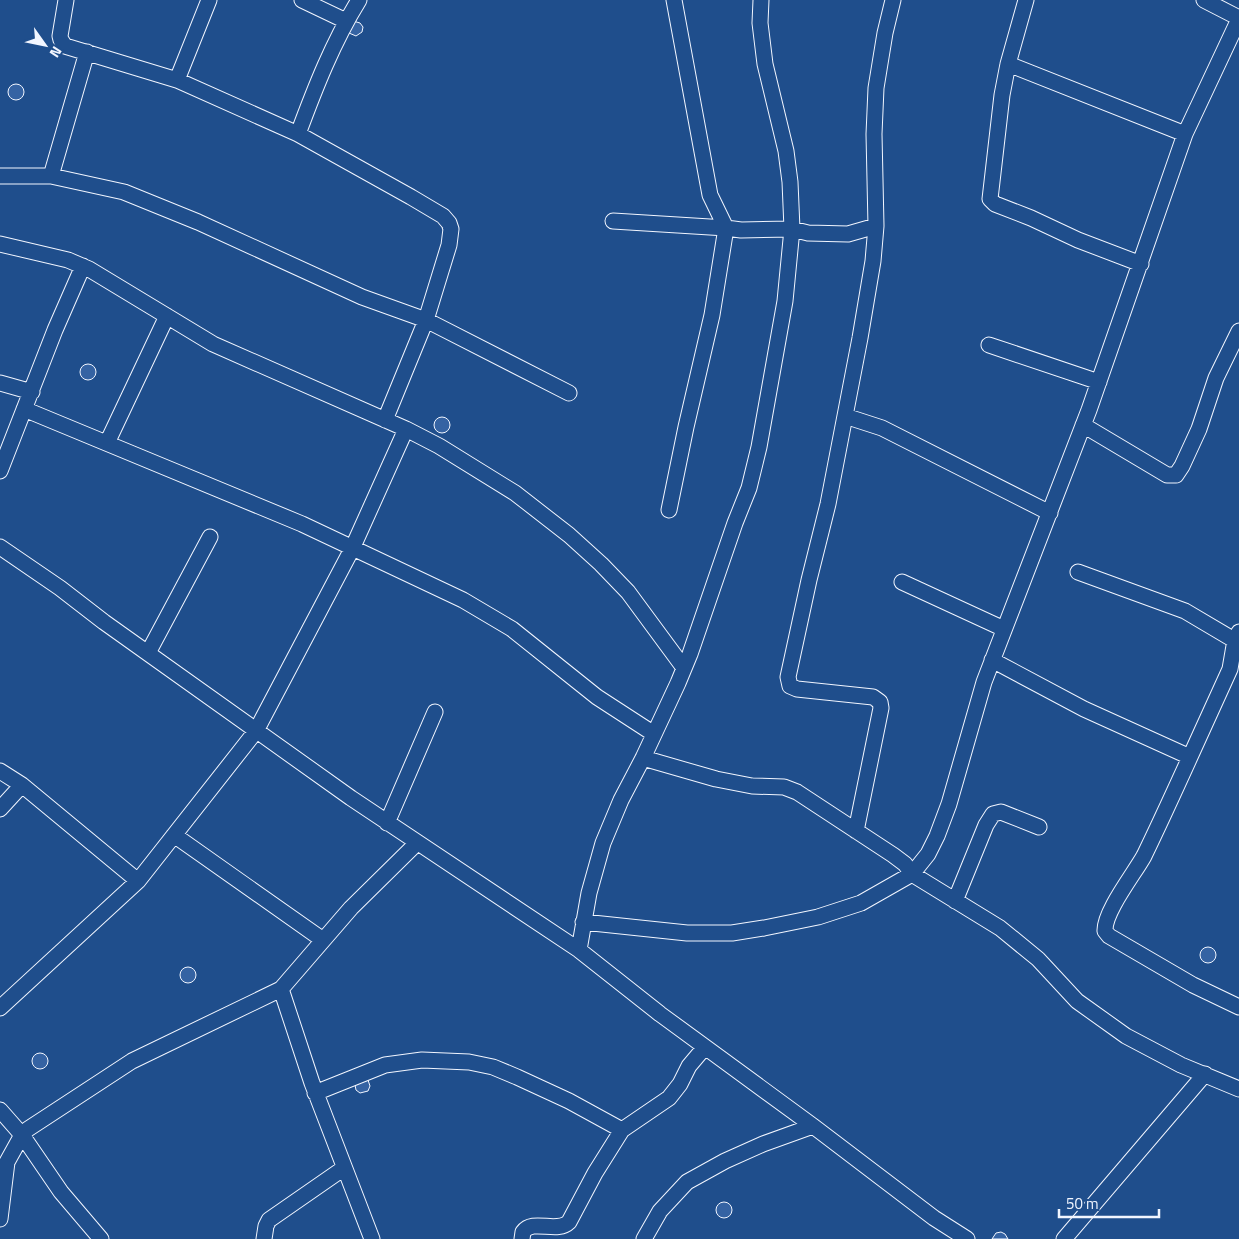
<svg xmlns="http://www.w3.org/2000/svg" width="1239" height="1239" viewBox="0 0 1239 1239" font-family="'Titillium Web',sans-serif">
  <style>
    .building { fill: #3563a3; stroke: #f2f6ff }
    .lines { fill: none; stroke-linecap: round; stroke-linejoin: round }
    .minor-casing { stroke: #f2f6ff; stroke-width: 17 }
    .minor { stroke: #1f4e8c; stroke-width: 15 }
  </style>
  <rect width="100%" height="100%" fill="#1f4e8c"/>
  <!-- building -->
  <path class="building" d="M353 21 360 23 363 27 362 32 356 36 349 33Z
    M8 92a8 8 0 1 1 16 0a8 8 0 1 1-16 0Z
    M80 372a8 8 0 1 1 16 0a8 8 0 1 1-16 0Z
    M434 425a8 8 0 1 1 16 0a8 8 0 1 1-16 0Z
    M1200 955a8 8 0 1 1 16 0a8 8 0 1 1-16 0Z
    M180 975a8 8 0 1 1 16 0a8 8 0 1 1-16 0Z
    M32 1061a8 8 0 1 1 16 0a8 8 0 1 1-16 0Z
    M368 1080 370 1086 368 1091 360 1093 356 1090 355 1085Z
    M716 1210a8 8 0 1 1 16 0a8 8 0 1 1-16 0Z
    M1001 1232 1005 1234 1008 1239H992L996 1233Z"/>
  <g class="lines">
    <!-- minor casing -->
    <g class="minor-casing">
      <path id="minor" d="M66 0 60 36 61 40 65 46 177 80 298 134 411 197 443 216 449 223 451 229 449 245 426 320 385 420
        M302 0 346 21
        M674 0 710 195 726 228 741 230 792 229 808 233 848 234 876 226
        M1026 0 1008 64 1185 134
        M1204 0 1239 18
        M1008 64 1002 95 990 199 995 204 1031 218 1078 240 1141 264
        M177 80 209 0
        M298 134C315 88 333 42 359 0
        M0 176H51L124 192 198 222 362 297 426 320 569 393
        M51 176 87 52
        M613 221 726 228 712 315 686 427 669 510
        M0 244 68 260 89 269 213 344 406 429 439 446 515 493 569 535 601 564 628 592 684 668
        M989 345 1099 382
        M0 383 32 392
        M24 409 302 524 463 600 512 629 597 697 654 734
        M845 416 882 428 1050 513
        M1083 425 1167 475H1176L1182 466 1199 429 1216 378 1239 331
        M107 443 167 316
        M0 471 55 330 83 266
        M0 547 60 588 104 622 351 798 579 950 660 1014 813 1126 934 1218 967 1239
        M1078 572 1185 611 1239 643
        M902 582 1004 629
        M148 653 210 537
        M992 660 1084 709 1190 757 1230 669 1235 640 1239 632
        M1190 757C1175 790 1160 823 1144 856 1134 874 1104 912 1105 931L1109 936 1193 985 1239 1007
        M643 758 716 779 752 786 784 787 797 792 893 855 905 864 912 874 1000 928 1038 959 1077 1001 1126 1036 1181 1065 1239 1089
        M0 771 22 785 138 881
        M0 809 22 785
        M387 823 435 712
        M856 831 881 708 880 702 873 697 797 689 790 686 788 677 809 580 828 504 860 338 873 261 876 226 874 134 876 88 885 33 893 0
        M174 835 323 940
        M955 901 986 825 993 814 1001 812 1039 827
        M583 922 687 933H732L764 928 818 917 861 903 912 874 928 854 937 836 949 804 984 682 1089 410 1185 134 1239 19
        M579 950 589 893 603 843 621 800 643 758 678 683 690 654 735 523 749 488 759 447 785 301 792 229 790 182 786 151 765 64 760 23 761 0
        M281 989 312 1083 372 1239
        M0 1008 138 881 256 731 352 549 406 429
        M315 1093 385 1065 422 1060 469 1062 493 1067 517 1077 569 1101 622 1130
        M0 1110 22 1135 61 1192 101 1239
        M0 1219 7 1162 22 1135 28 1129 132 1061 281 989 351 908 417 843
        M264 1239 266 1226 269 1220 344 1168
        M522 1239 523 1232C533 1218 557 1234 569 1222L595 1173 622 1130 669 1098 680 1084 689 1066 705 1047
        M644 1239 660 1211 687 1182 725 1161 763 1144 813 1126
        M1064 1239 1205 1074"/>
    </g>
    <!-- minor -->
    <use href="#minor" class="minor"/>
  </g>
  <!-- north arrow -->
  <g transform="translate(45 45) rotate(123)" stroke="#1f4e8c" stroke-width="4" paint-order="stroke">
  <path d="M0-4L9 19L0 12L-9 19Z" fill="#f2f6ff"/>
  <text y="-8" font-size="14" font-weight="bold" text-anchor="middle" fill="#f2f6ff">N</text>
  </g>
  <!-- scale -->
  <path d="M1059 1209v8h100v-8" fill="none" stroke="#f2f6ff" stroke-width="2.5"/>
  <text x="1066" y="1209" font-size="15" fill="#f2f6ff" stroke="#1f4e8c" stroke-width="4" paint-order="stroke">50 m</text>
</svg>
